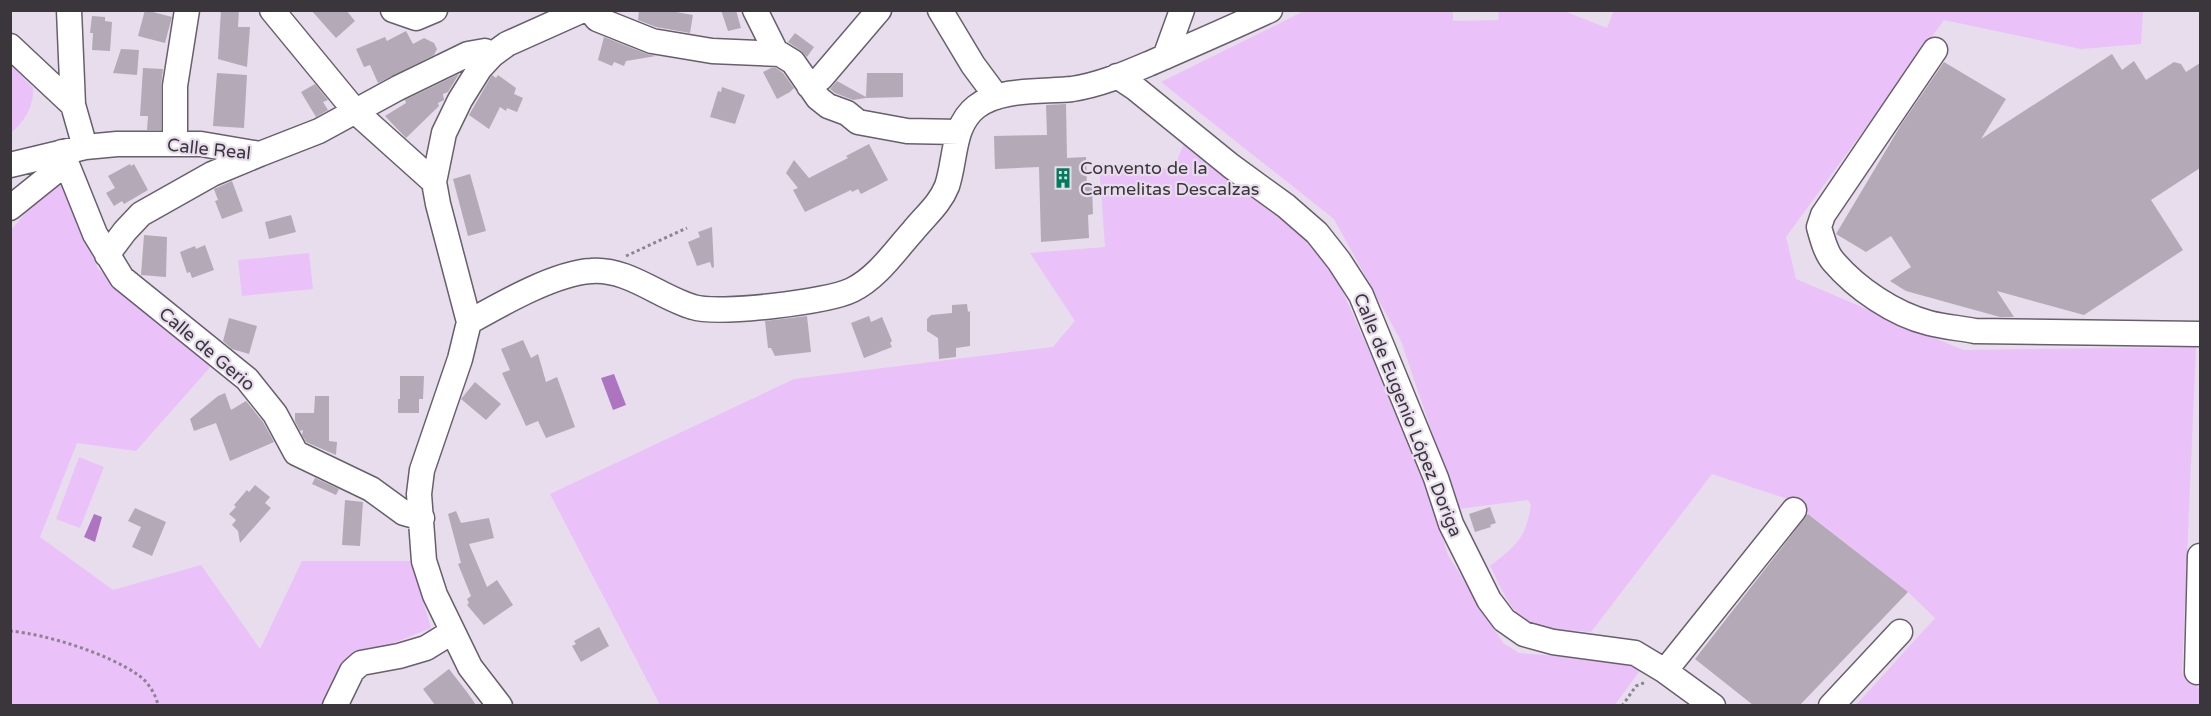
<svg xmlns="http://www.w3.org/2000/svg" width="2211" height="716" viewBox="0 0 2211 716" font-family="'Varela Round',sans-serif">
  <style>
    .green { fill: #ebc1fa }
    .water { fill: #ad75c1 }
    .building { fill: #b3a9b7 }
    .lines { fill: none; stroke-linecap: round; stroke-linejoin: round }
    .minor-casing { stroke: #685f6c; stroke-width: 27 }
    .path { stroke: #8b848e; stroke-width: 3; stroke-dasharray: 3 3; stroke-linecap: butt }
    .minor { stroke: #fff; stroke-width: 24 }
    .labels { text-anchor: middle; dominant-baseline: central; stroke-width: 4.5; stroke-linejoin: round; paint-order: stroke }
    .street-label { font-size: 18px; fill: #3b363c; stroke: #e8ddec }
    .poi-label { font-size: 18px; fill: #3b363c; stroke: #e8ddec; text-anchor: start }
  </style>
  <rect width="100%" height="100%" fill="#e8ddec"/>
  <!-- green -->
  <path class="green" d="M1614 10 2143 11 2141 44 2081 49 1944 20 1786 237 1796 279 1963 350 2196 347 2182 673 2200 689V705H1856L1935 618 1908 592 1791 500 1712 474 1591 632C1573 630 1541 631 1526 621 1509 610 1499 583 1490 566 1516 546 1526 538 1531 505L1528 500 1458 509 1401 341 1334 219 1161 82 1304 11H1453V21L1499 20 1498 11H1564L1607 28Z
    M10 63 33 88C34 107 24 122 11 133Z
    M1184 144 1310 238 1335 274 1423 473 1448 555 1503 643 1519 653 1619 661 1641 669 1614 706 660 705 550 494 794 379 1053 347 1075 321 1030 253 1105 247 1099 163 1173 169Z
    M57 175 98 269 213 364 136 451 77 443 40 537 113 590 201 565 260 649 302 561H411L431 628 354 659 331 705 11 706V230Z
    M309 253 313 289 242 296 238 260Z
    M79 457 104 467 80 528 56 519Z"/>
  <!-- water -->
  <path class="water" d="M614 374 626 405 613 410 601 378Z
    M94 514 102 517 95 542 84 537Z"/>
  <!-- building -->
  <path class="building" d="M145 10 172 17 165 43 138 36Z
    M221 10H239L238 27H250L247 67 218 59Z
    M311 10H346L355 21 336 38Z
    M639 10H665L693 15 690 33 656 27 638 20Z
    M721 10H736L741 28 728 31Z
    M92 16 105 17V21L112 22 110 51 92 50 93 33H90Z
    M406 31 413 44 424 38 434 43 437 49 434 55 378 83 370 65 364 67 356 49 385 37 387 41Z
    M795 33 814 47 807 57 800 50 788 42Z
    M604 37 647 54 656 56 626 61 624 66 614 62 612 66 598 60Z
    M121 49 139 50 137 75 113 73Z
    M2112 54 2122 70 2134 61 2146 80 2174 62 2181 64 2186 72 2200 63V168L2151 200 2183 250 2084 315 1997 291 2014 317H2000L1906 291 1890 281 1911 267 1891 236 1866 252 1836 234 1901 125 1944 62 2006 99 1981 139Z
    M143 68 163 69 161 86V130H147L148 116H140Z
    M771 68H776L783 73 794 88 790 92 777 99 763 72Z
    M217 73 247 75 244 128 213 126Z
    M867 73H903V97L866 98 853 100 835 93 830 89 837 81 866 97Z
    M459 74 448 92 443 94 444 100 438 103 439 106 406 138 385 116 406 103 405 100Z
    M492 75 496 78 498 75 516 88 514 94 523 98 517 112 507 108 506 111 500 107 489 129 469 115Z
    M315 84 328 100 323 102 328 110 316 117 301 92Z
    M722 87 745 95 735 124 710 117 718 91 721 92Z
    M1066 104 1067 158 1086 157 1087 187H1092L1093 214 1088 215 1089 238 1041 242 1039 167 995 169 994 136 1047 135 1046 105Z
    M869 144 888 180 861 194 858 189 852 192 851 190 805 212 793 190 798 188 786 173 794 160 809 178 848 158 846 156Z
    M130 164 131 166 134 164 148 190 124 204 122 201 114 206 106 193 115 188 108 176Z
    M470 174 486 231 468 236 453 179Z
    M232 181 243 211 222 219 215 201 218 200 214 189Z
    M291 215 296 232 269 239 265 222Z
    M712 227 714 267 712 268 710 262 697 266 688 242 700 237 698 232Z
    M144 235 167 237 166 277 141 275Z
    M205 245 214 270 192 278 190 272 187 273 180 252 195 246 196 249Z
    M967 304 968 312 970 311V346L956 348V357L939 359 938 338 927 331V319L931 315 952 313V305Z
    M807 316 811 352 775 356 771 348H768L765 321Z
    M869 316 871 322 882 317 892 341 890 343 892 347 864 358 851 323Z
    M229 318 257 326 249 354 232 349 223 341Z
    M523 340 531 358 538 354 546 382 557 377 575 427 546 438 538 421 526 426 502 373 510 370 501 349Z
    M400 376H424L423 399H419V413H398V399H400Z
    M475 382 501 404 486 420 461 399Z
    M225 393 231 410 246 401 263 422 274 442 230 461 216 423 194 431 190 419 218 396Z
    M315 396H329V441L337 442 336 455 306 442 302 435 303 430 300 431 295 421V413H314Z
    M315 478 339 489 336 495 312 484Z
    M255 485 270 497 265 503 271 508 240 543 238 531 232 525 236 520 229 514 236 507 234 505 247 490 249 492Z
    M345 500 363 502 360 546 342 545Z
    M1490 507 1496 523 1490 525 1491 527 1475 532 1469 514Z
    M135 508 166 522 152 556 132 547 141 527 128 521Z
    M456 511 461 523 489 518 494 538 469 544 487 587 497 580 513 605 484 625 467 605 469 603 467 599 471 596 458 564 461 563 448 514Z
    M1808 514 1908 592 1800 705H1753L1695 659Z
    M599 627 609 646 581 662 572 646 576 644 574 641Z
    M449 669 467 692 476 705H435L423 689Z"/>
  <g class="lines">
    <!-- minor casing -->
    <g class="minor-casing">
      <path id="minor" d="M69 10 73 105 85 147
        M272 10 356 112 434 182
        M393 10 416 18 435 10
        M590 10 597 19 652 41 712 51 780 54 793 62 818 98 828 106 847 113 858 122 907 131 959 132
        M755 10 776 52
        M940 10 973 65 996 96
        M10 46 73 105
        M1935 50 1823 215 1819 227C1822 238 1826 253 1833 261 1857 289 1894 314 1929 323 1944 327 1960 328 1975 331L2200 334
        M1165 57 1182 10
        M1117 76 1135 88 1231 166 1286 206 1317 233 1339 261 1361 295 1436 478 1451 524 1489 600 1504 620 1524 634 1553 642 1635 653 1665 671 1713 706
        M809 86 821 78 879 10
        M175 144V86L187 10
        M62 152 95 234 122 278 247 379 275 414 296 453 371 489 404 513 422 518
        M10 165 85 147 117 144H201L260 154 319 131 398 88 468 54 485 51 492 55
        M10 208 66 163
        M107 255 125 231 141 214 212 174 260 154
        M469 322C501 304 555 273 591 271 628 268 659 297 693 307 718 315 828 302 852 290 877 278 895 251 913 231 925 216 940 204 947 186 956 160 952 126 976 107 1000 88 1043 92 1072 89 1100 85 1127 73 1153 62 1192 45 1231 28 1270 10
        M1665 671 1794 510
        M2197 672 2200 556
        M335 706 352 671 361 663 399 656 426 648 452 632
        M500 706 470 667 435 595 424 561 419 494 422 470 460 359 469 322 438 204 434 182 444 133 460 100 480 68 492 55 507 44 583 10
        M1831 706 1900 632"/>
    </g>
    <!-- path -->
    <path class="path" d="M626 256 687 228
      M10 631C46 634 109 654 138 675 147 680 157 696 158 706
      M1622 706 1636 686 1646 682"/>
    <!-- minor -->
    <use href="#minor" class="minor"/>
  </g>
  <!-- icons -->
  <defs>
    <g id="building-bare" transform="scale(1.62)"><path d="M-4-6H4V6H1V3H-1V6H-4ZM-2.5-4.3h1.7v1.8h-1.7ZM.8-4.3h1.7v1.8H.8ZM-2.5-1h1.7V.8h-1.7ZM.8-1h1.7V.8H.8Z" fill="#007d5d" stroke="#e8ddec" stroke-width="2.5" paint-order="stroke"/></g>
  </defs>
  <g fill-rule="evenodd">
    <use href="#building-bare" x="1063" y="178"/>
  </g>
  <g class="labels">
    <!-- street labels -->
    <g class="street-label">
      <text transform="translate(209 149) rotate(6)">Calle Real</text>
      <text transform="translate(207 349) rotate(40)">Calle de Gerio</text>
      <text transform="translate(1408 415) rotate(68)">Calle de Eugenio López Doriga</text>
    </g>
    <!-- poi labels -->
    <g class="poi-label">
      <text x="1080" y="168">Convento de la<tspan x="1080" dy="21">Carmelitas Descalzas</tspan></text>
    </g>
  </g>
  <!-- border -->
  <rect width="2211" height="716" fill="none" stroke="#3b363c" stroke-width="24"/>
</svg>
